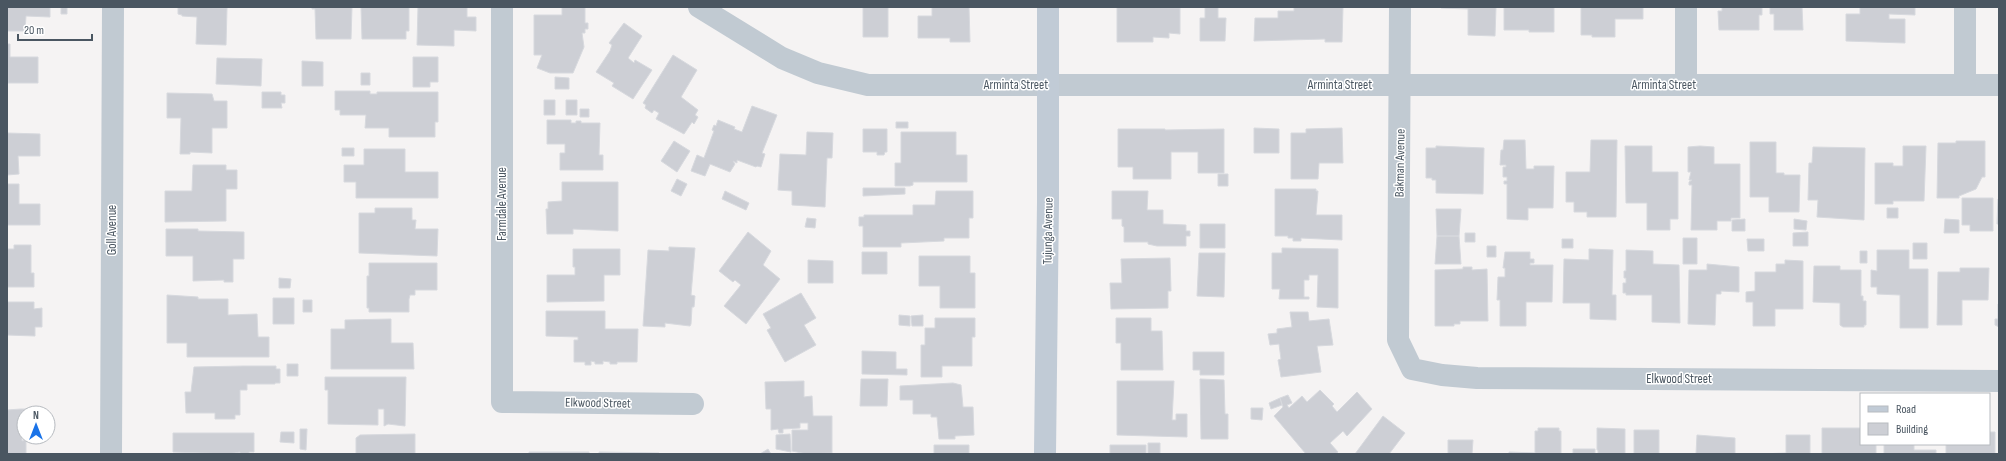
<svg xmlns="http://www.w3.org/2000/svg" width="2006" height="461" viewBox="0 0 2006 461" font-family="'Sofia Sans Condensed',sans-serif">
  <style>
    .building { fill: #cdcfd5; stroke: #d7d9de }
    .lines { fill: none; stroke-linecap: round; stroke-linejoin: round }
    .street { stroke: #c1cad2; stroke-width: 22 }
    .secondary { stroke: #c1cbd6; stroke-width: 22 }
    .labels { text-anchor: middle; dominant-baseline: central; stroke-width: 3; stroke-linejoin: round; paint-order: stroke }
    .street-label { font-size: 13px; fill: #4a5661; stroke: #fff }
  </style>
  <rect width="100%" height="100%" fill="#f5f3f3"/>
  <!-- building -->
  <path class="building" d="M7 7H50V17L26 16 25 31H7Z
    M61 7H67V14H61Z
    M178 7 227 8 226 45 196 44 197 17 182 16V15L178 14Z
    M312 7H352L351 39H316L315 9H312Z
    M361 7H409V31H406V39H362Z
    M418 7H467V17H476V31L454 30V46L417 45Z
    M562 7H585V23H588V29H585V33H582L584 47 573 73H550L537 68 542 55H534V15H562Z
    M863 7H888V37H863Z
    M929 7H969L970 42H950V38H918V16H932V7Z
    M1117 7 1180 8V34L1169 33V38L1153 37V42H1117Z
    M1205 7H1218V18H1226L1225 41H1200V18H1205Z
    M1294 7H1343L1342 42H1325V39L1254 41 1255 18H1278V11H1294Z
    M1441 7H1496L1495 36 1468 35V9L1441 8Z
    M1504 7H1554V32H1529V30H1504Z
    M1581 7H1643V19H1615V37H1592V35H1581Z
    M1722 7H1762V15H1759V30H1719L1718 11H1722Z
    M1770 7H1802L1803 30H1774V14H1770Z
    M1860 7H1915V15L1889 14V19H1905V43L1846 41V14H1860Z
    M624 23 642 36 628 58 634 63 635 60 652 70 633 99 612 86 614 83 596 72 610 51 612 45 609 43Z
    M7 44H10V57H38V83H8Z
    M673 55 697 70 681 97 698 110 695 115 698 117 694 124 692 122 684 134 656 119 659 113 654 110 652 113 645 108 646 105 643 103Z
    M413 57H438V82H430V87H413Z
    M217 58 262 59 261 86 216 84Z
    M302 61 323 62V86H302Z
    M361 73H370V85H361Z
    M555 77 569 78V89H555Z
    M335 91H370V94H377V92H438V122H435V137H389V128H365L366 115H340V110H335Z
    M262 92H281V95H285V103H281L282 108H262Z
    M167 93 212 94 214 101H227V128H212V153L190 152V154H180L181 118H167Z
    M544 100H555V115H544Z
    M566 100H577V115H566Z
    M752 106 777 115 762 153 765 154 761 167 757 166 756 167 737 160V163L733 161 735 164 730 172 710 164 705 176 691 171 697 155 704 158 714 131 712 130 714 125 716 126 718 120 735 127 734 129 742 132Z
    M580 109H589V117H580Z
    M547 120H571V123H576V121H581V123H600L599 155H603V170H560V153H565V144H547Z
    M896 122H908V128H896Z
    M1254 128 1279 129V153H1254Z
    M1342 128 1343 163H1319L1318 179H1291V133H1306V129Z
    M863 129H887V152H885L884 155H877V152H863Z
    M1118 129H1165V130L1224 129V173H1198V152H1171V179H1133V167H1118Z
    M807 132 833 133 832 158H827L825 207 792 205V191L778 190 780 154 806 155Z
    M901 132H956V155H967V182H913V185L910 186H895V163H901Z
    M7 133 40 134V156H18L19 174 7 175Z
    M1504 140H1525L1526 169H1534V166H1554L1553 208H1528V220L1507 219V184H1504V181H1507V177H1503V167H1506V165H1500L1501 150H1503Z
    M1591 140H1617L1616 217H1587V212H1574V202H1566V172H1590Z
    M674 141 690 151 677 172 661 161Z
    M1956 141H1985V177H1982L1976 189 1959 196V198H1937L1938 143H1956Z
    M1750 142H1776V173H1784V175H1800L1799 212H1769V197H1750Z
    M1436 146 1484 148 1483 194 1436 193V180H1432V178H1426V148H1436Z
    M1625 146H1652V172H1678V219H1670V230H1647V203H1626Z
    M1700 146 1714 147V164H1740V218H1731V221H1717V230H1691L1692 185H1689V182L1692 180H1689L1691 172H1688V147Z
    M1903 146H1926L1924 201H1893V204H1875V163H1893V166H1903Z
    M1813 147 1865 148 1864 220 1817 217 1818 200H1808L1809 163H1812Z
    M342 148H354V156H342Z
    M364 149H405V172H438V198H356V182H344V165H364Z
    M193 165H226V170H237V189H226V221L165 222V191H192Z
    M1218 174H1228V186H1218Z
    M677 179 687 184 681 196 671 191Z
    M562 182H618V231L573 229V234H547L546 209H548V202L562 201Z
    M7 184H19V204H40V225H7Z
    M863 188H905V194L863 196Z
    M1275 189H1316V191H1318L1316 215H1342V240L1301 238V241H1293V238H1288V236H1275Z
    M725 191 749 203 746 210 722 199Z
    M936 191H973V218H969V238H944V241L901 243V247H863V226H859V217H864V215H913V205H935Z
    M1112 191H1148L1147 210H1163V224L1186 225V231H1190V236H1186V246H1157L1148 244V242H1124V227L1122 226V219H1112Z
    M1962 198H1993V231H1970V225H1962Z
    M1998 199H1999V224H1997Z
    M375 208H412V220H416L415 229H438L437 256 359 253V213H375Z
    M1887 208H1898V218H1887Z
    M1436 209H1461L1459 236H1437Z
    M807 218 816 219 815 228 805 227Z
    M1745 219V231H1732V220Z
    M1794 219 1807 221 1806 230 1794 229Z
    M1945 219 1959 220V233H1944Z
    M1200 224H1225V248H1200Z
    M166 229H198V231L244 232V259H233V282H224V280L193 281V256H166Z
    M748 232 771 251 763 265 780 279 746 324 724 306 741 285 735 280 733 282 719 271Z
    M1808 232V246H1793V233Z
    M1465 233H1475V242H1465Z
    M1437 236H1459L1461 264H1435Z
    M1683 238H1697V264H1683Z
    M1562 239H1573V248H1562Z
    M1747 239H1764V251H1748Z
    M1913 243H1927V259H1913Z
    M14 245H31V273H34V287H7V249H14Z
    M1487 246H1496V257H1487Z
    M669 247 695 248 691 295 695 296 694 307H692L691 324 690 326 665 323V327L643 326 648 250 669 251Z
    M1282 248 1338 249V308L1317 307 1318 275H1309V280H1304V297H1309V299H1279L1280 289H1272V253H1282Z
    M573 249H620V275H604V301L547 302V275H575V267H573Z
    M1589 249 1613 250 1612 295H1616V320L1590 319V303H1563L1564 259 1589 260Z
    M1626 250 1653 251V264L1679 265 1680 323 1652 322V295H1626V293H1623V283H1626V278H1624V271H1626Z
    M1877 250H1909V269H1928V328H1900V295L1877 294V287H1871V270L1877 271Z
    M1860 251H1867V263H1860Z
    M862 252H887V274H862Z
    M1505 252H1530V259H1534V263H1530V265H1553L1552 302H1526V326H1500V300H1497L1498 277H1505V268H1503Z
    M1199 253H1225L1224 297 1197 296Z
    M919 256H970V273H975V308H940V286H919Z
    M1170 258 1171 291H1168V308L1111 309 1110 283H1122L1121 259Z
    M808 260 833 261V283H808Z
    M1785 260 1803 261V309H1775V326H1753V302H1746V292L1755 291V272H1776V264H1785Z
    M369 263H437V290H415V295H410L409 299V312H369V308H367V276H369Z
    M1707 264 1739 267V292L1721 291V294H1716L1715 325 1688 324 1689 270H1707Z
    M1814 266H1840V270H1861V296H1863V301H1866V325H1864V327H1843L1840 325V303L1813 302Z
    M1463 267H1472V270L1487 269 1488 321H1460V324H1454V326H1435V270L1463 269Z
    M1960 268H1989L1988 300H1962V325H1937L1938 272H1960Z
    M279 278 291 279 290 288H279Z
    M801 293 816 318 804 325 816 345 785 362 767 330 771 328 763 314Z
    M167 295 198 297V299H228V315L257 314 258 337H269V357H187V343H167Z
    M273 298H294V324H273Z
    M303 300H312V312H303Z
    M7 302H34V309L42 308V327H35V336L7 335Z
    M1998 304H1999V327L1995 325V319H1998Z
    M546 311H605V329H638L637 362H617V364H610V362L603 361V364H595V362L591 361V365H585V362H574V340H578V337L546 336Z
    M1290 312H1308L1309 321 1329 319 1333 345 1317 346 1321 372 1281 377 1278 360 1281 359 1279 344 1270 345 1268 334 1277 333V329L1292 327Z
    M899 315 910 316V326L899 325Z
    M923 315V326H912L911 316Z
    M935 318H975V337H972V366H942V377H921V345H925V328H935Z
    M1116 318H1151V331H1162L1163 370H1121V343H1116Z
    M391 319V343H413L414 369H331V329H345V320Z
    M862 351 896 352V369H907V375L862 374Z
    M1193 352H1224V375H1200V370H1193Z
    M287 364H298V376H287Z
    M244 366H276V369H280V383H275V384H247V390H240V415H235V419H215V413H186L185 392H191L194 367Z
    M325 377H406L405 426 388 424 384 426V409H378V425L328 424V390H325Z
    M861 379H888L887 406H860Z
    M1200 379 1224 380 1225 414H1228V439H1201Z
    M804 381V397L812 396 813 416H832V453L807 454 792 451V430H808V423H800V428L783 429V433H779L778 429 771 430V409H766L765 382Z
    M1117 381H1174L1172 420H1176V414H1187V437L1117 435Z
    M953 383 961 385 963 407H973L974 435 955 436V439H939L937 417H931V414H913V400H900V386Z
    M1320 390 1334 404 1332 406 1337 412 1357 392 1372 409 1347 436 1343 431 1330 443 1338 452 1335 454H1306L1274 416 1283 407 1280 398 1288 395 1292 403 1287 405 1289 408 1302 396 1307 402Z
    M1280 398 1282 405 1271 409 1269 403Z
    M1251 408H1263L1262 420 1251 419Z
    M21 409H42V413H24V437H22V441L26 440V454H7V410Z
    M1383 416 1405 433 1389 454H1355Z
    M1538 428H1559V431H1561V454H1509V452L1535 453V431H1538Z
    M1597 428 1625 429V454H1598V450H1597Z
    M1822 428H1861V444H1876V454H1822Z
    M300 429H307L306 450 300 449Z
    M1634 430H1659V454H1634Z
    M281 432H294V443L280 442Z
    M1989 432H1995V454H1946V444H1989Z
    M173 433H254V452H249V454H240V452L229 454 173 452Z
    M415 434V454H356V438L360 435Z
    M790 434 791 452 776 449V435Z
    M1697 435 1735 438V454H1696Z
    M1786 435H1810V454H1759L1786 453Z
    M1448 440H1473L1472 454H1448Z
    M1148 443H1160V454H1148Z
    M1884 444H1914V450H1936V454H1884Z
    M934 445H969V454H934Z
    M1110 445H1146V454H1110Z
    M768 449 771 454H760Z
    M1573 449H1595V454H1573Z
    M529 452H589V454H529Z
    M599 452 659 453V454H599Z"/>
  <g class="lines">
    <!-- street -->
    <path class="street" d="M502 7V402L693 404
      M699 7 782 58 818 73 868 85H1999
      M1400 7 1398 340 1412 369 1442 375 1477 378 1999 381
      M1686 7V85
      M1965 84V7
      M111 454 113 7"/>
    <!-- secondary -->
    <path class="secondary" d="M1045 454 1048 202V7"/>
  </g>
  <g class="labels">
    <!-- street labels -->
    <g class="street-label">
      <text x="1016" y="85">Arminta Street</text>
      <text x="1340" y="85">Arminta Street</text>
      <text x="1664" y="85">Arminta Street</text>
      <text transform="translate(1400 163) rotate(-89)">Bakman Avenue</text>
      <text transform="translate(502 204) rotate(-90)">Farmdale Avenue</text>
      <text transform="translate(112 230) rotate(-90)">Goll Avenue</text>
      <text transform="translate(1048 231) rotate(-89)">Tujunga Avenue</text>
      <text x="1679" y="379">Elkwood Street</text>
      <text transform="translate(598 403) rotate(1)">Elkwood Street</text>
    </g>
  </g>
  <!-- border -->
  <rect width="2006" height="461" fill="none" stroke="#4a5661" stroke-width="16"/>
  <!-- legend -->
  <rect x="1860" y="393" width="130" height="52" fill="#ffffff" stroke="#b7bbc0"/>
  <rect x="1868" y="406" width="20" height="6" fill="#c1cbd6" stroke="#b7bbc0"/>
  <text x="1896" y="413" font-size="12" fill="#4a5661">Road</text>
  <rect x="1868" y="423" width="20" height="12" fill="#cdcfd5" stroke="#b7bbc0"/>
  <text x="1896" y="433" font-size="12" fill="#4a5661">Building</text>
  <!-- north arrow -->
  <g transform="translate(36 425)"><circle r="19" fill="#ffffff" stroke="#b7bbc0"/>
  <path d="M0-3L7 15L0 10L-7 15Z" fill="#1a73e8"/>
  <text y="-6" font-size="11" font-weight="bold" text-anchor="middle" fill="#4a5661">N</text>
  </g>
  <!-- scale -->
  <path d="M18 34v6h74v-6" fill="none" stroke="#4a5661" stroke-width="2"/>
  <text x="24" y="34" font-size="12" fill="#4a5661" stroke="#ffffff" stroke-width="3" paint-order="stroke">20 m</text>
</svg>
